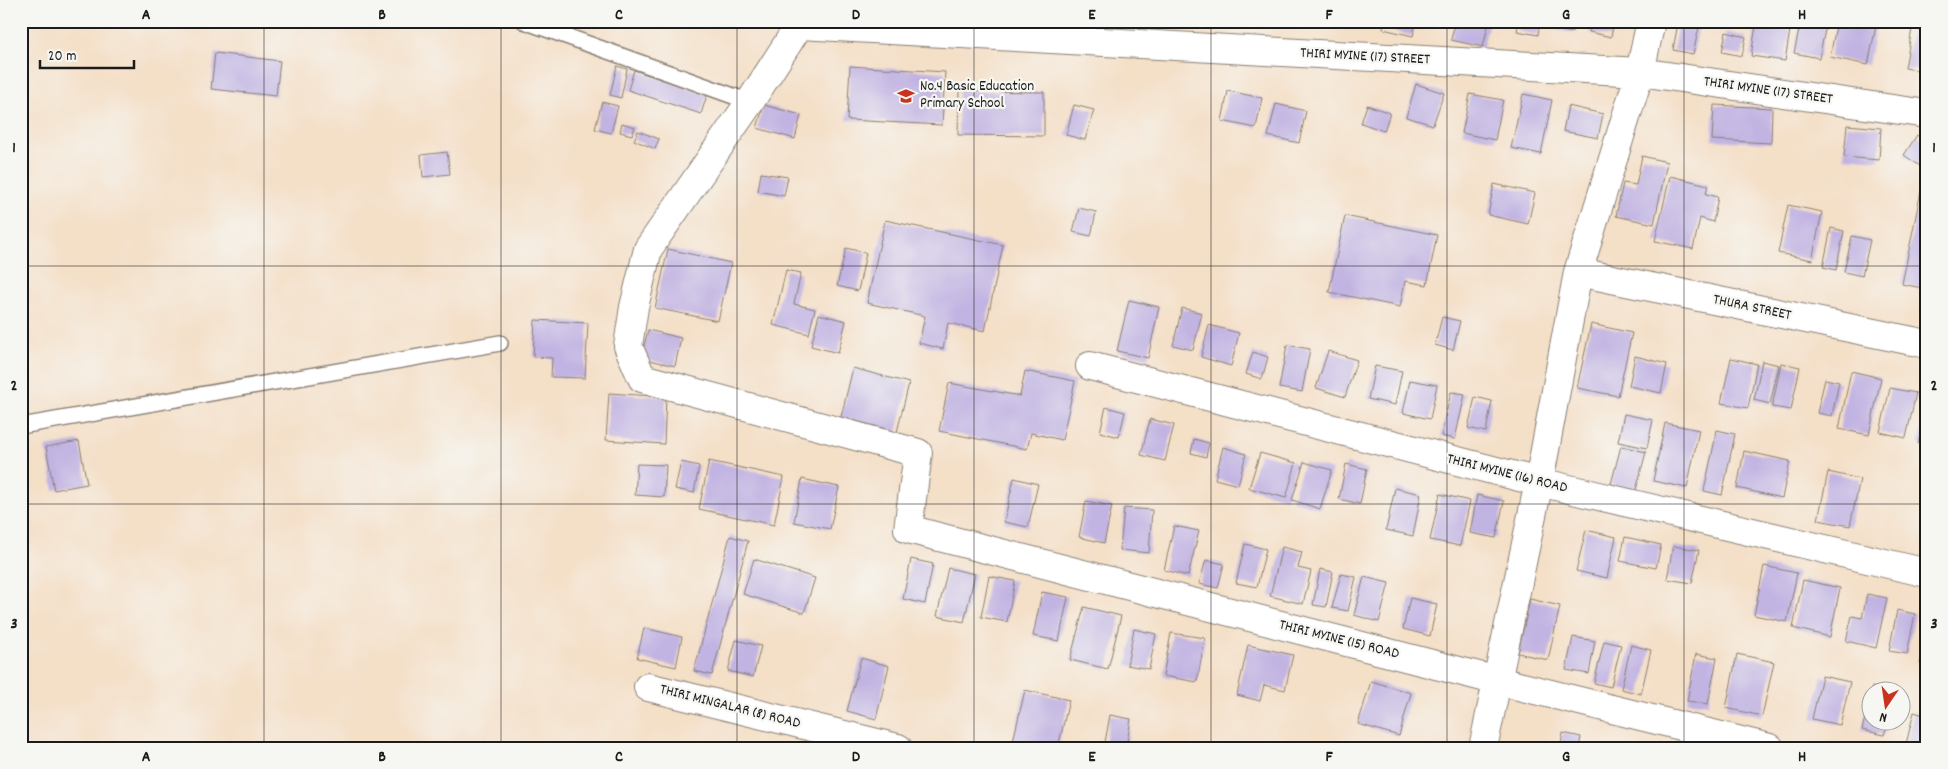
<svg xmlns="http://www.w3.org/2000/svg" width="1948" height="769" viewBox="0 0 1948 769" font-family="Dekko,sans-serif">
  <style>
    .building { fill: #c1b3e2 }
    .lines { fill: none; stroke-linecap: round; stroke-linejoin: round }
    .service-casing { stroke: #887e72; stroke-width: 18 }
    .minor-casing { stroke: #887e72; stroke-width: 30 }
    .service { stroke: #fff; stroke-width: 15 }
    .minor { stroke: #fff; stroke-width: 28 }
    .grid { fill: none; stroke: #1c1c1c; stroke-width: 1; stroke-opacity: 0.55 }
    .labels { text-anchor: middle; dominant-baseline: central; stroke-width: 4.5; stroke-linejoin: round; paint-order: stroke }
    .street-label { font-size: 15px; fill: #1c1c1c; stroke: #f6f6f2 }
    .poi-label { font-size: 15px; fill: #1c1c1c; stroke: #f6f6f2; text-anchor: start }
    .neatline { fill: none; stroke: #1c1c1c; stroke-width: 2 }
    .grid-label { font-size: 16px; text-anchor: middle; font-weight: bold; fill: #1c1c1c }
  </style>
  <rect width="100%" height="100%" fill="#f6f6f2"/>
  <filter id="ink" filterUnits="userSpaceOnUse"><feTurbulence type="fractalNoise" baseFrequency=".02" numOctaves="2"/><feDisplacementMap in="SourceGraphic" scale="10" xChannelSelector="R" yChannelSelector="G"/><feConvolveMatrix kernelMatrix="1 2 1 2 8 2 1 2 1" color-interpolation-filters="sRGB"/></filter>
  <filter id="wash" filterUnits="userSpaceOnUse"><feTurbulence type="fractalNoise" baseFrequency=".0096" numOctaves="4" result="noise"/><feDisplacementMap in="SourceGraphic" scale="20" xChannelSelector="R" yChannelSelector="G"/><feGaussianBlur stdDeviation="1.12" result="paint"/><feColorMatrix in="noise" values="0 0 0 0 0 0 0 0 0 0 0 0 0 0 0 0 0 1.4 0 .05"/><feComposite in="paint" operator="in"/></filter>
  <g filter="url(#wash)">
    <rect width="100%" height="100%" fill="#f4dfc7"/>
    <g id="blocks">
      <!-- building -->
      <path class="building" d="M1346 21H1364L1363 26Z
        M1384 21H1416L1413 36 1383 29Z
        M1455 21H1489L1483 47 1451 40Z
        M1519 21H1540L1538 35 1517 31Z
        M1549 21H1574L1572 33 1548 28Z
        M1592 21H1614L1611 37 1589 32Z
        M1801 21H1827L1819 58 1794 53Z
        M1837 21H1877L1868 65 1830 57Z
        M1678 23 1699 27 1693 54 1673 50Z
        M1756 25 1790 30 1785 61 1751 56Z
        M1912 29 1927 31V72L1905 68Z
        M1726 32 1746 37 1742 56 1722 52Z
        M215 53 280 61 276 96 211 89Z
        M617 66 627 69 621 98 610 95Z
        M850 66 945 72 942 125 847 120Z
        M634 70 707 95 701 114 628 90Z
        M1416 84 1444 93 1433 125 1406 117Z
        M959 91 1044 92V136L958 135Z
        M1228 91 1262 98 1256 128 1222 121Z
        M1470 94 1503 100 1495 140 1462 133Z
        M1523 94 1552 100 1541 154 1511 148Z
        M602 102 618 106 611 133 595 129Z
        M1276 104 1306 111 1299 143 1268 136Z
        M764 105 801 115 795 139 757 128Z
        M1074 105 1094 110 1085 140 1066 135Z
        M1367 105 1390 113 1384 131 1361 123Z
        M1714 105 1772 108 1771 143 1712 140Z
        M1568 106 1603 114 1598 138 1563 131Z
        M622 123 635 127 632 135 620 132Z
        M1847 125 1881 128 1879 160 1844 157Z
        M638 131 659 139 655 149 634 140Z
        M1917 135 1927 142V171L1904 155Z
        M447 152 450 174 423 177 421 155Z
        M1642 156 1667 162 1654 224 1616 216 1623 183 1636 185Z
        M761 173 788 177 784 196 758 191Z
        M1670 176 1708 185 1706 194 1718 197 1713 222 1700 218 1693 249 1655 241Z
        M1494 184 1535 193 1528 224 1488 215Z
        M1921 191 1927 192V289L1902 284Z
        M1788 205 1822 212 1812 260 1778 253Z
        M1079 208 1096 212 1091 236 1073 232Z
        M1345 216 1437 235 1427 285 1405 281 1400 307 1329 292Z
        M885 220 1003 245 985 331 948 323 943 349 919 343 925 316 867 303Z
        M1831 228 1844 231 1836 270 1823 267Z
        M1852 236 1870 240 1862 276 1844 272Z
        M846 248 866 253 858 291 837 286Z
        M668 249 731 263 718 321 655 308Z
        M786 270 801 273 794 304 815 309 809 334 773 325Z
        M1129 300 1159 307 1148 358 1117 351Z
        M1182 308 1202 313 1193 350 1173 345Z
        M819 314 846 321 838 353 811 346Z
        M1442 317 1460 321 1453 350 1435 345Z
        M535 320 588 323 585 378 551 377 552 358 533 357Z
        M1591 324 1632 333 1618 396 1577 388Z
        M1209 325 1239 333 1231 366 1201 357Z
        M648 330 681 338 675 366 641 358Z
        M1287 345 1310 349 1302 392 1279 388Z
        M1328 351 1357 360 1345 397 1316 388Z
        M1253 352 1268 357 1262 379 1246 374Z
        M1635 356 1667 364 1661 393 1629 386Z
        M1731 358 1757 364 1748 408 1721 403Z
        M1762 361 1779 365 1770 404 1754 400Z
        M1781 363 1800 367 1791 410 1772 407Z
        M1375 366 1402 371 1395 405 1368 399Z
        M853 368 909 383 897 432 841 417Z
        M1025 371 1075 381 1062 440 1031 433 1027 449 939 431 949 383 1020 396Z
        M1851 371 1881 378 1869 435 1839 429Z
        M1825 379 1839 382 1832 416 1817 413Z
        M1410 380 1437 385 1430 419 1403 413Z
        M1890 388 1916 393 1906 438 1880 432Z
        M1451 392 1465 394 1455 439 1441 436Z
        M609 393 666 397 664 444 606 440Z
        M1475 397 1492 401 1486 432 1468 428Z
        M1927 404V446L1918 444Z
        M1106 407 1125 412 1119 437 1100 432Z
        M1624 414 1653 420 1647 448 1618 442Z
        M1150 419 1174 425 1165 461 1141 455Z
        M1665 423 1699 430 1687 488 1653 481Z
        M1717 430 1735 434 1722 495 1704 491Z
        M1194 439 1209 443 1206 457 1191 453Z
        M79 441 87 484 54 490 46 447Z
        M1621 446 1646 452 1636 490 1611 484Z
        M1223 447 1246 454 1238 485 1215 479Z
        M1744 451 1790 461 1782 498 1737 488Z
        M1260 453 1296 463 1286 498 1249 488Z
        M709 461 784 477 774 525 699 509Z
        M681 462 699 466 694 493 675 489Z
        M1304 462 1332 470 1320 509 1292 500Z
        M637 464 666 465 664 497 635 495Z
        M1346 464 1367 469 1360 504 1339 499Z
        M1828 472 1860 479 1850 526 1818 520Z
        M1014 478 1038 484 1028 527 1004 522Z
        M802 479 839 487 830 529 794 522Z
        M1395 488 1421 494 1413 536 1386 530Z
        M1440 494 1470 501 1460 546 1430 540Z
        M1477 495 1504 501 1496 538 1470 533Z
        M1086 501 1112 506 1104 543 1079 537Z
        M1124 508 1152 510 1149 553 1120 550Z
        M1174 526 1199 531 1188 576 1164 570Z
        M1586 530 1616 537 1607 578 1576 571Z
        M730 536 748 541 712 675 694 671Z
        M1625 537 1661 545 1656 568 1620 561Z
        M1245 544 1266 549 1257 587 1236 583Z
        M1673 546 1699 550 1692 583 1667 579Z
        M1282 547 1302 552 1298 568 1311 571 1303 604 1270 596Z
        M754 559 815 578 804 613 743 594Z
        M911 559 933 564 925 604 903 599Z
        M1206 560 1224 564 1218 588 1199 584Z
        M1764 566 1797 573 1787 622 1754 615Z
        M948 568 975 574 964 622 937 616Z
        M1320 569 1333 572 1326 607 1313 605Z
        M1341 574 1356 577 1348 611 1332 608Z
        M989 576 1015 581 1007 622 981 617Z
        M1364 577 1389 583 1379 622 1354 615Z
        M1803 580 1840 588 1830 637 1793 628Z
        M1042 592 1068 597 1059 641 1033 636Z
        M1867 594 1887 598 1876 648 1846 641 1852 616 1862 618Z
        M1410 598 1437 604 1430 636 1403 629Z
        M1530 599 1560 606 1548 660 1518 653Z
        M1084 607 1121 616 1108 669 1070 660Z
        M1897 610 1915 614 1907 654 1889 651Z
        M644 628 682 637 676 667 637 658Z
        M1134 629 1156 634 1149 669 1127 665Z
        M1171 633 1205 638 1197 682 1163 676Z
        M1573 637 1595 641 1589 674 1566 670Z
        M1926 638H1927V665L1920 664Z
        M736 640 761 646 753 677 728 671Z
        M1604 641 1621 645 1611 687 1594 683Z
        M1248 645 1293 655 1285 690 1264 685 1260 701 1237 695Z
        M1631 645 1651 650 1641 694 1621 689Z
        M1696 654 1717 658 1708 704 1687 701Z
        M1737 654 1774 662 1762 716 1726 708Z
        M861 658 889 666 876 719 847 711Z
        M1822 676 1850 682 1840 725 1812 719Z
        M1371 681 1411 693 1399 736 1358 724Z
        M1872 687 1887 691V692H1871Z
        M1025 690 1069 700 1058 748H1025L1012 745Z
        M1870 696V722H1888L1884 735 1862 730Z
        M1914 712 1927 716V748H1905Z
        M1110 715 1131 719 1126 748H1104Z
        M1563 733 1581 737 1579 748H1560Z
        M809 742 831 747V748H807Z"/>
    </g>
  </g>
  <g filter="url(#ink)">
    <use href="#blocks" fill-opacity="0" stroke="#887e72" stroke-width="1"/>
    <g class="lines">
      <!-- service casing -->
      <g class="service-casing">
        <path id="service" d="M524 21 750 102
          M21 426 500 343"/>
      </g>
      <!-- minor casing -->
      <g class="minor-casing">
        <path id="minor" d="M802 21 750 102 648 249 634 307 628 346 642 378 918 453 908 529 1498 681 1770 748
          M800 25 1640 72 1927 114
          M1578 272 1927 344
          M1090 366 1539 482 1927 573
          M648 687 898 748
          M1483 748 1539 482 1578 272 1640 72 1651 21"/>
      </g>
      <!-- service -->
      <use href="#service" class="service"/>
      <!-- minor -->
      <use href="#minor" class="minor"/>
    </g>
  </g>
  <!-- grid -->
  <path class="grid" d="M264 21V748M501 21V748M737 21V748M974 21V748M1211 21V748M1447 21V748M1684 21V748M21 266H1927M21 504H1927"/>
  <!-- icons -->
  <defs>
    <g id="school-bare" transform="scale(1.35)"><path d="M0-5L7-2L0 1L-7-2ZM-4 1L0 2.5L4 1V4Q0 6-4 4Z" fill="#c8321e" stroke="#f6f6f2" stroke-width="2.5" paint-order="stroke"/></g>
  </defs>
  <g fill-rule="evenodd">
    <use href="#school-bare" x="906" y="96"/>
  </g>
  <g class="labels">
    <!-- street labels -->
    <g class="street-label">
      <text transform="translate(1365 57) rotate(3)">THIRI MYINE (17) STREET</text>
      <text transform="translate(1768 91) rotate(8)">THIRI MYINE (17) STREET</text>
      <text transform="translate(1752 308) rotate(12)">THURA STREET</text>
      <text transform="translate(1507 474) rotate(14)">THIRI MYINE (16) ROAD</text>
      <text transform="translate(1339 640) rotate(14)">THIRI MYINE (15) ROAD</text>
      <text transform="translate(730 707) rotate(14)">THIRI MINGALAR (8) ROAD</text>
    </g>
    <!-- poi labels -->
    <g class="poi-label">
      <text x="920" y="87">No.4 Basic Education<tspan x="920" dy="17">Primary School</tspan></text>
    </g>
  </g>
  <!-- margin -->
  <rect width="1948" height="769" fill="none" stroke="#f6f6f2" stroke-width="55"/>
  <!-- north arrow -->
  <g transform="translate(1886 706) rotate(193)"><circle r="24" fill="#f6f6f2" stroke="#9f9f9c"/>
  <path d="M0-4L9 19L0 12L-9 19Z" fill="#c8321e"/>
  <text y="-8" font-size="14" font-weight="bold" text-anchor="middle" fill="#1c1c1c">N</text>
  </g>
  <!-- scale -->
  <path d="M40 60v8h94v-8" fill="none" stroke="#1c1c1c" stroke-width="2.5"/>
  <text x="48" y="60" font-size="15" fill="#1c1c1c" stroke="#f6f6f2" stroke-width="4" paint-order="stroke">20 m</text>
  <rect x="28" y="28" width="1892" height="714" class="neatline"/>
  <g class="grid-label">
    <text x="146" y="19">A</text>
    <text x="382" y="19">B</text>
    <text x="619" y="19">C</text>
    <text x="856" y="19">D</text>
    <text x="1092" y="19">E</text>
    <text x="1329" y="19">F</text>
    <text x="1566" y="19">G</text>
    <text x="1802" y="19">H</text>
    <text x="14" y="152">1</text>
    <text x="1934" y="152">1</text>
    <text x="14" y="390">2</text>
    <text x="1934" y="390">2</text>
    <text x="14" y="628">3</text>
    <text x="1934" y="628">3</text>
    <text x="146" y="761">A</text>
    <text x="382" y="761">B</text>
    <text x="619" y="761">C</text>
    <text x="856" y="761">D</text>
    <text x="1092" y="761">E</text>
    <text x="1329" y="761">F</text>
    <text x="1566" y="761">G</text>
    <text x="1802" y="761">H</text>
  </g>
</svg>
